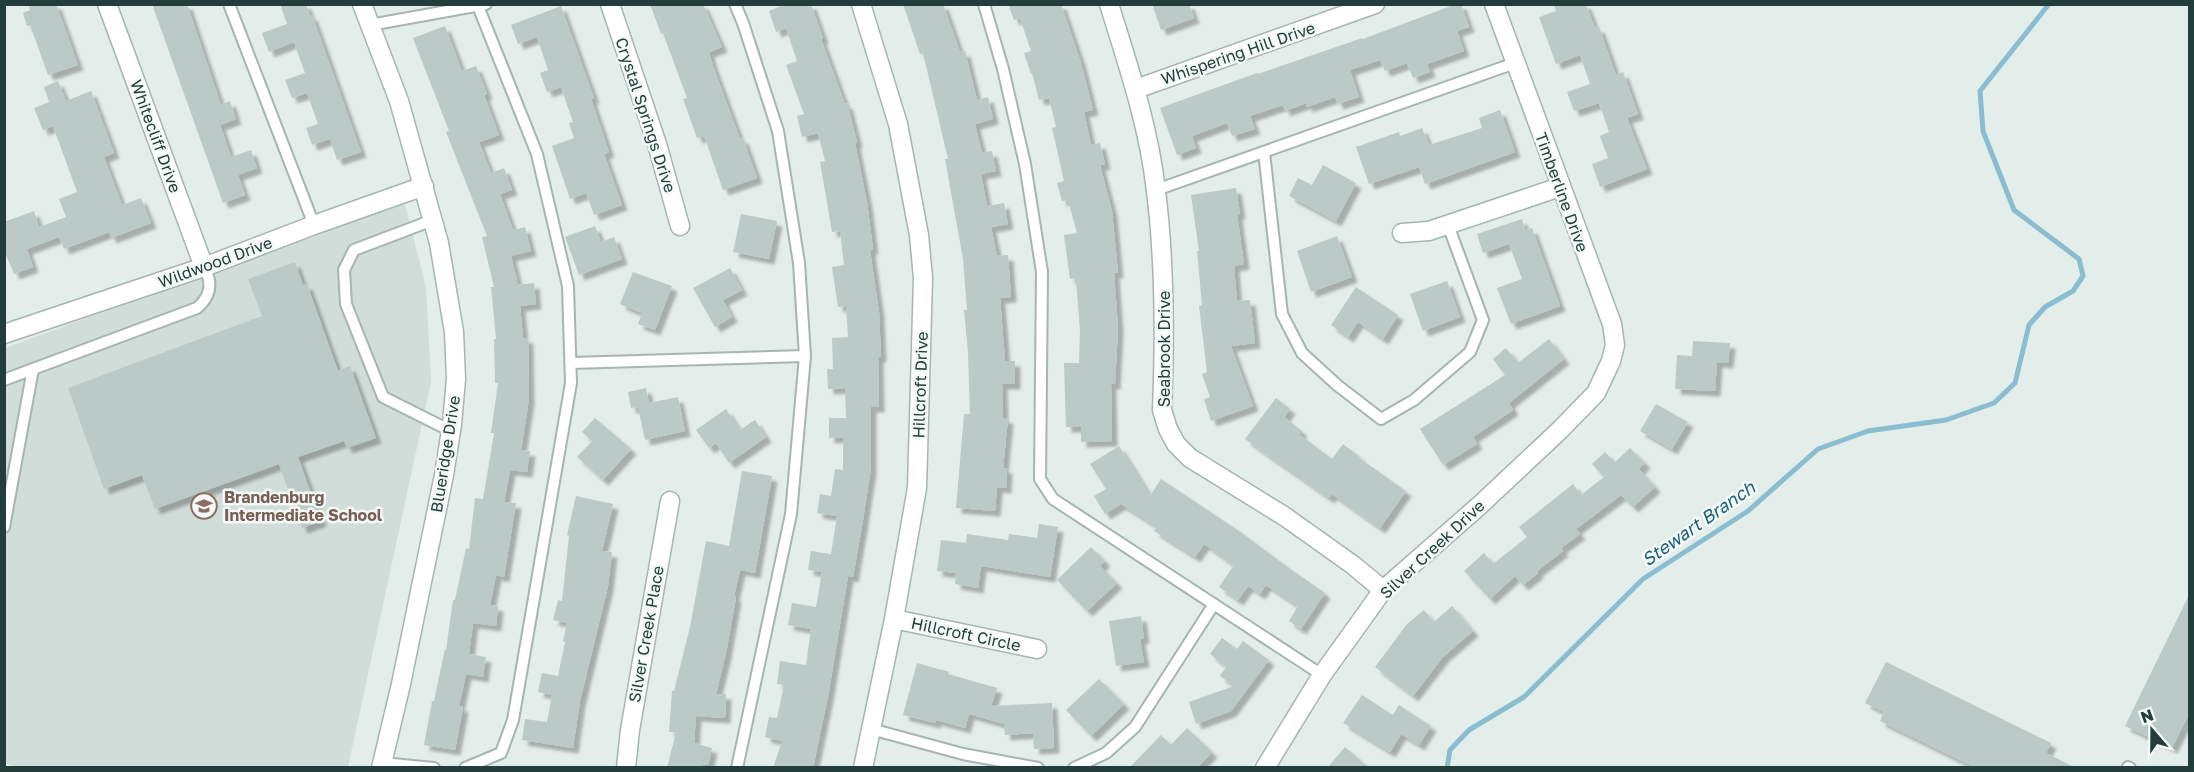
<svg xmlns="http://www.w3.org/2000/svg" width="2194" height="772" viewBox="0 0 2194 772" font-family="'Golos Text',sans-serif">
  <style>
    .built { fill: #d1ddd9 }
    .lines { fill: none; stroke-linecap: round; stroke-linejoin: round }
    .stream { stroke: #8bbdd1; stroke-width: 5 }
    .building { fill: #bbcac6; filter: url(#shadow) }
    .lane-casing { stroke: #a6b5b2; stroke-width: 14 }
    .street-casing { stroke: #a6b5b2; stroke-width: 21 }
    .lane { stroke: #fff; stroke-width: 10 }
    .street { stroke: #fff; stroke-width: 18 }
    .labels { text-anchor: middle; dominant-baseline: central; stroke-width: 5; stroke-linejoin: round; paint-order: stroke }
    .street-label { font-size: 16px; fill: #233e3a; stroke: #f3f9f7 }
    .education-label { font-size: 16px; font-weight: bold; fill: #785e54; stroke: #f3f9f7; text-anchor: start }
    .water-label { font-size: 18px; font-style: italic; fill: #1d5e7a; stroke: #f3f9f7 }
  </style>
  <defs>
    <filter id="shadow"><feDropShadow dx="5.5" dy="5.5" stdDeviation="1.5" flood-color="#0004"/></filter>
  </defs>
  <rect width="100%" height="100%" fill="#e3edea"/>
  <!-- built -->
  <path class="built" d="M404 201 426 287 431 382 348 767 24 768 5 764V348Z"/>
  <g class="lines">
    <!-- stream -->
    <path class="stream" d="M1447 768 1450 750 1469 730 1524 697 1643 579 1748 511 1818 449 1868 431 1946 420 1994 403 2015 383 2029 325 2045 307 2073 291 2083 276 2079 259 2014 210 1983 131 1980 91 2049 4"/>
  </g>
  <!-- building -->
  <path class="building" d="M28 4H56L78 65 48 75 30 25 27 26 23 13 30 10Z
    M152 4H187L221 105 230 101 236 119 220 125 231 157 251 150 257 168 238 175 245 195 223 203Z
    M280 4H306L310 16 312 15 361 152 337 160 330 139 312 145 306 128 318 124 307 93 292 98 285 80 305 73 294 42 269 52 262 33 287 24Z
    M650 4H703L722 47 709 52 713 66 740 139 743 138 757 178 723 190 704 136 697 138 683 99 687 98 663 33 661 34Z
    M786 4H811L823 38 821 39 845 104 847 103 857 142 855 143 867 202 873 249 870 250 879 312 881 357H878L879 407H871V468L863 520 853 577 848 576 829 691 813 768H773L782 741 765 737 769 717 777 718 784 685 777 684 780 661 806 665 811 629 788 625 792 603 816 607 822 572 808 570 811 551 831 554 837 516 817 513 820 494 831 496 835 469 843 470V437L829 438V418H846L845 388 828 389 827 369H833L832 338 848 337 846 306 838 307 832 267 844 265 840 231 832 232 820 162 825 161 818 133 802 137 797 116 804 114 786 65 797 61 786 28 776 32 769 11Z
    M903 4H943L960 52 965 51 977 100 988 97 993 119 975 124 982 153 992 151 996 171 981 174 987 206 1004 203 1008 224 991 227 997 256 1008 255 1011 297 1000 298 1005 361H1015V384H1002L1003 418H1008L1003 468H1007L1006 488 997 487 995 511 956 508 964 414H970L968 353 964 310H967L963 259 945 159H948L923 53 920 54Z
    M1008 4H1061L1081 63 1093 110 1084 112 1091 145 1100 143 1105 164 1100 165 1112 211 1118 273H1114L1118 327 1115 384H1111L1112 441 1081 442V427H1066L1064 363H1079L1080 332 1076 278 1070 279 1064 235 1077 233 1068 200 1062 201 1057 183 1064 181 1052 128 1056 127 1049 98 1039 100 1032 73 1031 74 1024 53 1031 51 1020 18 1014 20Z
    M1152 4H1189L1194 18 1161 30Z
    M1456 4H1461L1469 27 1457 31 1464 51 1427 64 1430 72 1413 78 1407 63 1385 71 1380 60 1350 70 1359 97 1338 104 1335 97 1307 107 1306 103 1285 111 1283 105 1250 116 1255 129 1232 136 1227 123 1192 136 1196 148 1177 155 1160 108 1257 73 1258 74 1362 38 1363 39Z
    M1554 4H1586L1595 28 1599 27 1616 75 1623 72 1638 114 1627 118 1647 169 1600 187 1592 164 1608 158 1600 136 1609 132 1599 103 1574 111 1567 92 1590 84 1580 55 1556 64 1539 17 1556 11Z
    M561 6 594 98 591 99 609 152 604 154 622 205 594 215 586 193 570 199 552 146 574 138 569 123 573 122 561 87 547 92 540 73 548 70 537 37 518 44 511 25Z
    M445 26 462 71 476 66 487 94 484 95 499 135 479 142 491 173 504 168 512 190 500 194 513 230 525 227 531 251 511 256 518 285 534 283 536 304 520 306 523 338H528L529 399 521 450 530 451 527 472 510 470 504 502 516 503 504 577 496 575 490 605 498 606 496 626 473 623 469 654 486 657 483 677 466 674 459 706 463 707 455 750 424 745 432 701H434L445 649 446 650 453 600H455L466 548 469 549 475 498 483 499 494 433H491L498 383H495L494 339H496L491 287H494L482 237 487 236 446 132 449 131 413 38Z
    M58 81 66 101 91 91 114 153 104 157 122 205 141 198 151 223 111 238 109 232 64 249 59 237 27 249 33 267 14 274 4 250V222L34 211 39 227 66 217 59 199 77 192 53 126 43 130 34 108 49 102 44 87Z
    M1500 110 1515 152 1425 184 1419 167 1369 184 1356 147 1399 132 1400 136 1422 128 1429 145 1482 128 1479 118Z
    M1323 165 1356 183 1336 221 1289 196 1298 178 1312 185Z
    M1236 188 1240 214H1237L1244 264 1234 266 1237 301 1250 300 1255 343 1231 346 1253 406 1211 421 1204 399 1210 397 1202 374 1207 372 1199 306 1202 305 1197 251H1199L1191 195Z
    M741 214 777 221 769 259 733 252Z
    M1522 219 1525 230 1532 228 1560 306 1511 324 1497 288 1522 279 1509 244 1483 253 1477 234Z
    M595 226 601 242 614 237 622 259 579 275 565 237Z
    M1337 236 1352 277 1311 292 1297 251Z
    M295 262 303 285 307 284 338 371 350 366 376 438 347 448 344 441 298 457 321 521 302 528 279 464 155 509 142 475 104 489 68 388 262 316 248 279Z
    M730 268 742 290 723 300 732 317 715 327 693 288Z
    M633 272 672 286 655 330 638 324 642 313 620 304Z
    M1447 281 1460 317 1423 331 1410 294Z
    M1356 287 1398 315 1383 339 1358 322 1348 337 1331 325Z
    M1549 339 1564 359 1509 403 1513 410 1473 437 1477 444 1443 465 1420 429 1505 375 1493 359 1506 348 1518 363Z
    M1693 341 1730 343 1728 363 1717 362 1715 391 1675 389 1677 355 1692 356Z
    M646 388 649 403 678 397 685 431 645 440 638 407 631 408 628 392Z
    M1276 398 1290 409 1284 417 1302 431 1299 434 1332 459 1343 444 1360 457 1359 458 1406 491 1380 528 1332 494 1329 498 1245 439Z
    M1656 404 1688 422 1672 449 1640 431Z
    M726 409 740 430 755 420 766 437 729 463 716 443 709 448 696 430Z
    M595 418 631 449 603 480 577 457 592 441 582 432Z
    M1119 446 1150 496 1161 479 1242 533 1282 563 1325 593 1301 629 1289 621 1298 606 1266 585 1260 594 1248 586 1238 600 1219 587 1234 565 1204 544 1195 557 1154 531 1157 527 1121 504 1105 514 1094 496 1106 489 1090 464Z
    M1630 448 1645 463 1639 469 1655 487 1633 507 1621 495 1576 529 1580 534 1561 548 1563 551 1537 571 1538 573 1523 585 1515 576 1490 599 1464 571 1484 553 1493 564 1527 537 1519 527 1573 484 1581 495 1604 477 1592 464 1605 452 1615 462Z
    M742 471 772 476 755 573 740 570 734 596 736 597 726 653 716 694H726L725 718 696 716 694 743 712 748 708 765 703 764 702 768H667L676 732H669L672 691H674L690 627 706 541 729 546Z
    M576 496 613 504 602 551 612 552 608 586 580 701 573 748 522 740 525 719 547 722 552 695 538 692 542 673 558 676 565 642 563 641 567 623 553 620 558 600 562 601 569 536 567 535Z
    M1039 524 1058 527 1050 577 981 566 978 588 955 584 956 573 937 571 941 540 966 543 967 534 1008 540 1009 534 1037 538Z
    M1091 547 1105 561 1100 566 1117 583 1087 611 1057 580Z
    M2190 593V712L2172 748 2125 726Z
    M1452 606 1473 631 1443 657 1413 696 1375 667 1407 624 1424 610 1434 622Z
    M1141 616 1144 638 1140 639 1144 662 1116 666 1109 621Z
    M1222 638 1237 649 1243 641 1269 660 1231 711 1196 724 1189 702 1234 686 1220 676 1226 667 1210 654Z
    M1886 662 2051 743 2046 753 2076 768H1976L1880 721 1884 712 1865 703Z
    M917 663 949 672 948 674 997 688 991 706 1052 703 1054 748 1034 749 1033 733 1005 735 1004 724 969 714 965 728 936 720 935 723 903 715Z
    M1099 679 1124 704 1091 736 1066 710Z
    M1362 695 1393 715 1399 705 1431 726 1419 745 1401 734 1390 752 1343 723Z
    M1187 728 1212 752 1197 768H1129L1161 735 1171 745Z
    M1345 747 1369 768H1327Z"/>
  <g class="lines">
    <!-- lane casing -->
    <g class="lane-casing">
      <path id="lane" d="M229 4 314 225
        M735 4 743 23 778 131 799 263 805 356 791 514 737 768
        M984 4 1003 69 1025 164 1042 272 1040 479 1053 499 1322 675
        M370 25 486 4
        M1264 152 1282 314 1302 353 1337 385 1381 419 1414 400 1470 352 1483 320 1448 225
        M1156 190 1515 63
        M433 220 354 250 344 270 346 304 383 397 451 431
        M571 363 805 356
        M4 380 33 369
        M4 527 33 369 197 308C211 296 213 283 204 267
        M871 729 963 754 1038 768
        M382 763 434 768
        M2128 767 2130 768
        M465 768 501 753 513 720 571 383 568 286 537 154 478 6
        M1074 768 1106 753 1135 727 1214 604"/>
    </g>
    <!-- street casing -->
    <g class="street-casing">
      <path id="street" d="M107 4 204 267
        M362 4 399 101 439 243 454 332 456 379 452 424 444 475 401 684 381 768
        M610 4 657 144 680 226
        M861 4 898 124 919 235 923 278 917 488 894 619 863 768
        M1109 4C1128 65 1149 127 1156 191 1165 263 1165 337 1162 410L1168 429 1176 444 1190 458 1284 516 1353 565 1383 590
        M1136 89 1375 4
        M1402 233 1429 231 1560 187
        M4 334 204 267 314 225 424 186
        M894 619 1037 649
        M626 768 630 730 670 501
        M1265 768 1322 675 1383 590 1480 505 1560 430 1596 393 1611 361 1615 345 1612 324 1494 4"/>
    </g>
    <!-- lane -->
    <use href="#lane" class="lane"/>
    <!-- street -->
    <use href="#street" class="street"/>
  </g>
  <!-- icons -->
  <defs>
    <g id="school-ring" transform="scale(1.35)"><circle r="9.5" fill="#f3f9f7" stroke="#8d6e63" stroke-width="1.5"/><path d="M0-5L7-2L0 1L-7-2ZM-4 1L0 2.5L4 1V4Q0 6-4 4Z" fill="#8d6e63"/></g>
  </defs>
  <g fill-rule="evenodd">
    <use href="#school-ring" x="204" y="506"/>
  </g>
  <g class="labels">
    <!-- street labels -->
    <g class="street-label">
      <text transform="translate(1238 53) rotate(-19)">Whispering Hill Drive</text>
      <text transform="translate(646 115) rotate(72)">Crystal Springs Drive</text>
      <text transform="translate(156 136) rotate(70)">Whitecliff Drive</text>
      <text transform="translate(1562 192) rotate(70)">Timberline Drive</text>
      <text transform="translate(215 262) rotate(-20)">Wildwood Drive</text>
      <text transform="translate(1164 349) rotate(-90)">Seabrook Drive</text>
      <text transform="translate(920 385) rotate(-88)">Hillcroft Drive</text>
      <text transform="translate(445 454) rotate(-81)">Blueridge Drive</text>
      <text transform="translate(1432 549) rotate(-43)">Silver Creek Drive</text>
      <text transform="translate(646 634) rotate(-80)">Silver Creek Place</text>
      <text transform="translate(966 634) rotate(12)">Hillcroft Circle</text>
    </g>
    <!-- education labels -->
    <g class="education-label">
      <text x="224" y="497">Brandenburg<tspan x="224" dy="18">Intermediate School</tspan></text>
    </g>
    <!-- water labels -->
    <g class="water-label">
      <text transform="translate(1698 523) rotate(-35)">Stewart Branch</text>
    </g>
  </g>
  <!-- border -->
  <rect width="2194" height="772" fill="none" stroke="#233e3a" stroke-width="12"/>
  <!-- north arrow -->
  <g transform="translate(2152 730) rotate(340)" stroke="#f3f9f7" stroke-width="4.5" paint-order="stroke">
  <path d="M0-4.5L10 22L0 15L-10 22Z" fill="#233e3a"/>
  <text y="-9" font-size="16" font-weight="bold" text-anchor="middle" fill="#233e3a">N</text>
  </g>
</svg>
